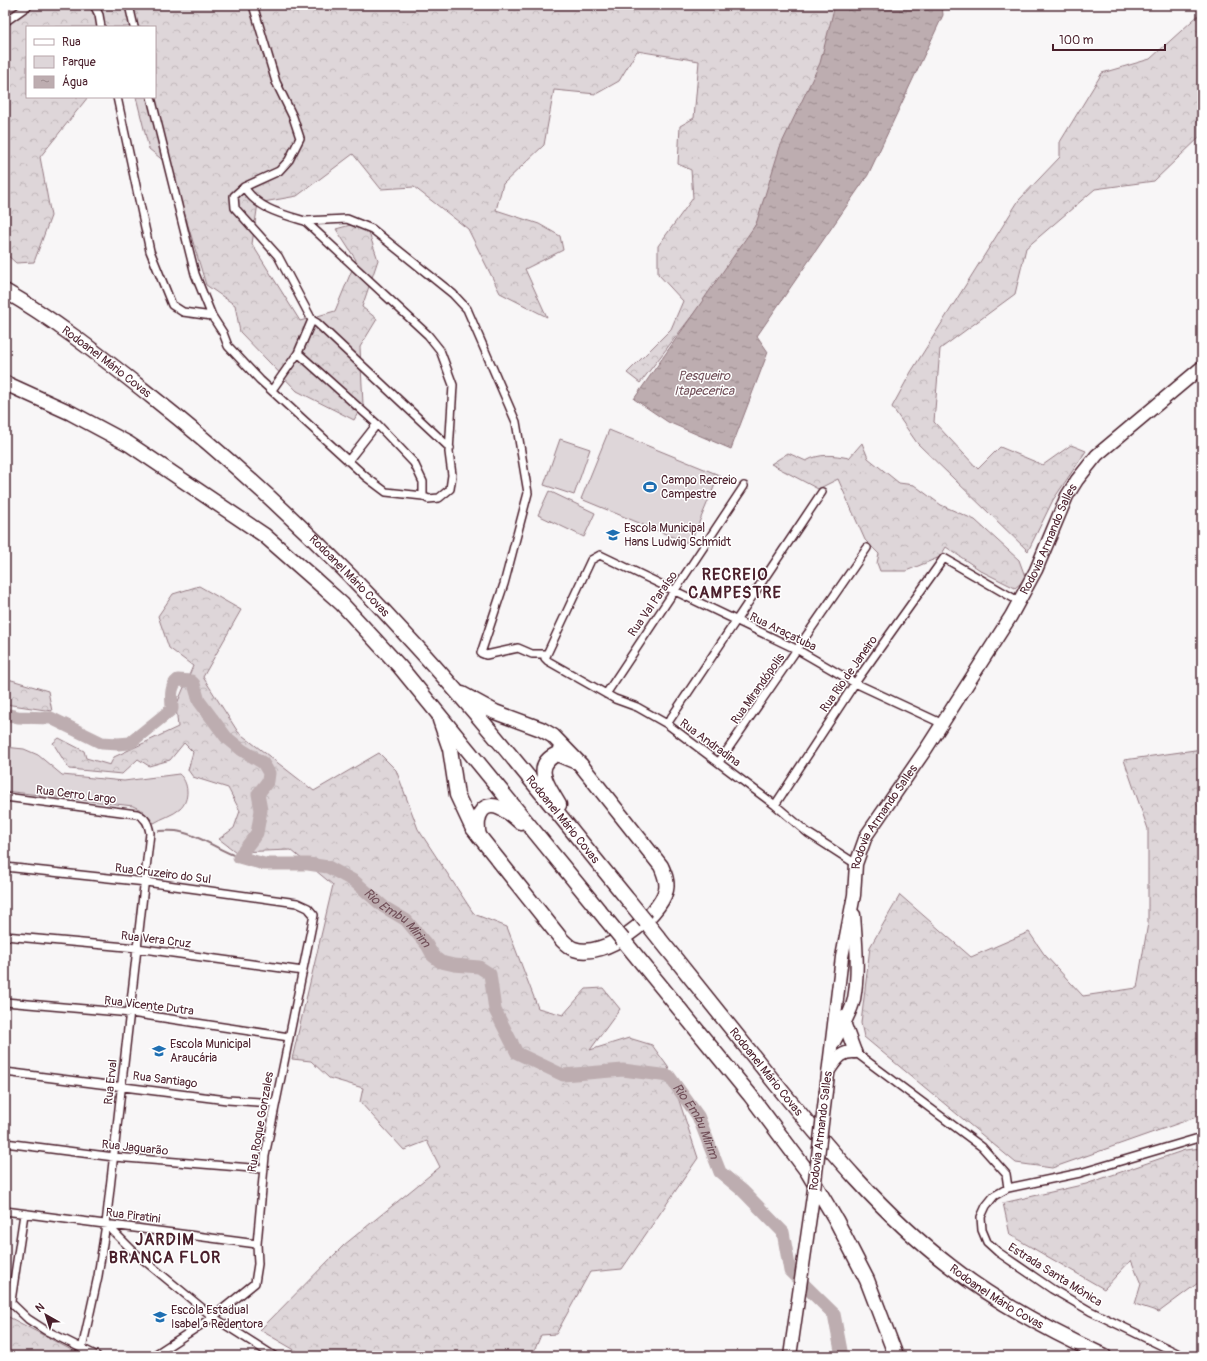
<svg xmlns="http://www.w3.org/2000/svg" width="1207" height="1361" viewBox="0 0 1207 1361" font-family="Pangolin,sans-serif">
  <style>
    .forest { fill: url(#forest-crowns); stroke: #947a82 }
    .green { fill: #ded6d9; stroke: #947a82 }
    .water { fill: url(#water-ripples); stroke: #8f747b }
    .lines { fill: none; stroke-linecap: round; stroke-linejoin: round }
    .stream { stroke: #8f747b; stroke-width: 2 }
    .river { stroke: #bdadb0; stroke-width: 13 }
    .minor-casing { stroke: #4a1f2b; stroke-width: 10 }
    .primary-casing { stroke: #4a1f2b; stroke-width: 15 }
    .motorway-casing { stroke: #4a1f2b; stroke-width: 17 }
    .minor { stroke: #fff; stroke-width: 7 }
    .primary { stroke: #fff; stroke-width: 12 }
    .motorway { stroke: #fff; stroke-width: 14 }
    .primary-bridge-casing { stroke: #4a1f2b; stroke-width: 15; stroke-linecap: butt }
    .motorway-bridge-casing { stroke: #4a1f2b; stroke-width: 17; stroke-linecap: butt }
    .primary-bridge { stroke: #fff; stroke-width: 12 }
    .motorway-bridge { stroke: #fff; stroke-width: 14 }
    .labels { text-anchor: middle; dominant-baseline: central; stroke-width: 3; stroke-linejoin: round; paint-order: stroke }
    .street-label { font-size: 12px; fill: #4a1f2b; stroke: #fff }
    .poi-label { font-size: 12px; fill: #4a1f2b; stroke: #fff; text-anchor: start }
    .water-label { font-size: 13px; font-style: italic; fill: #72515a; stroke: #fff }
    .district-label { font-size: 16px; font-weight: bold; letter-spacing: 1px; fill: #4a1f2b; stroke: #fff }
  </style>
  <defs>
    <pattern id="forest-crowns" width="20" height="18" patternUnits="userSpaceOnUse"><rect width="20" height="18" fill="#ded6d9"/><path d="M2 6a3 3 0 1 1 6 0M12 15a3 3 0 1 1 6 0" fill="none" stroke="#c0b7ba"/></pattern>
    <pattern id="water-ripples" width="26" height="14" patternUnits="userSpaceOnUse"><rect width="26" height="14" fill="#bdadb0"/><path d="M2 4q2-2 4 0t4 0M15 11q2-2 4 0t4 0" fill="none" stroke="#9c8c8f"/></pattern>
  </defs>
  <rect width="100%" height="100%" fill="#f8f6f7"/>
  <filter id="ink" filterUnits="userSpaceOnUse"><feTurbulence type="fractalNoise" baseFrequency=".025" numOctaves="2"/><feDisplacementMap in="SourceGraphic" scale="8" xChannelSelector="R" yChannelSelector="G"/><feConvolveMatrix kernelMatrix="1 2 1 2 8 2 1 2 1" color-interpolation-filters="sRGB"/></filter>
  <g filter="url(#ink)">
    <!-- forest -->
    <path class="forest" d="M5 5H845L789 157 730 276 705 299 640 383 627 373 671 329 683 301 658 274V246L693 198 691 170 678 164 680 126 694 118 699 61 637 51 619 81 596 94 554 90 544 145 503 184 496 210 539 224 560 236 563 250 525 269 547 317 500 293 468 229 414 187 381 189 353 154 297 196 258 203 252 244 300 321 335 311 356 260 336 229 365 221 378 260 362 307 377 319 360 347 363 404 354 420 297 391 240 332 235 305 206 285 170 166 149 149 136 97H155V27H27V97H88L40 157 51 216 34 262 16 263 5 253Z
      M1202 12V135L1154 181 1095 189 1026 248 1015 294 940 349 934 422 978 469 1000 447 1043 465 1071 445 1086 451 1053 500 1028 551 917 443 892 407 911 372 1019 200 1060 157V142L1102 73 1150 59Z
      M862 443 868 458 899 483 914 485 941 505 975 520 1019 560 1026 579 1015 588 983 572 946 547 940 557 906 571H880L877 563 879 554 865 540 838 479 818 489 771 464 788 453 806 461C820 453 833 455 849 458Z
      M199 586 241 610 203 677 238 732 314 791 379 753 396 770 418 829 474 914 507 927 538 1008 563 1015 586 989 603 988 620 1009 590 1050 629 1038 652 1045 668 1067 698 1158 622 1269 590 1272 556 1334 541 1335 532 1356H305L260 1330 344 1245 440 1167 427 1141 404 1150 360 1102 363 1088 329 1078 311 1061 292 1059 333 885 291 850 236 852 219 839 234 828 240 811 228 788 193 777 188 770 193 752 184 743 170 760 149 766 138 759 122 774 69 769 53 743 59 738 84 751 86 758 110 765 114 757 178 727 176 706 193 666 169 648 158 616 173 594Z
      M5 678 48 691 52 711 5 704Z
      M1202 749V1115L1052 1168 1016 1163 864 1037 861 1023 870 947 900 895 971 957 1029 932 1044 954 1083 996 1137 988 1148 923V829L1124 760Z
      M1202 1148V1280L1159 1312 1135 1304 1141 1284 1131 1260 1104 1289 1010 1235 1003 1203 1086 1184 1185 1150Z
      M5 1315 83 1356H5Z"/>
    <!-- green -->
    <path class="green" d="M609 430 719 475 690 544 581 499Z
      M560 439 590 449 574 495 544 485Z
      M549 491 595 513 584 537 538 515Z
      M5 747 24 749 38 755 62 775 124 781 179 774C189 782 190 800 180 809 173 815 162 818 154 823L143 811 133 806 5 791Z"/>
    <!-- water -->
    <path class="water" d="M835 5H942L943 15 868 175 757 336 768 352 731 449 668 422 634 399 756 224 780 147 820 63Z"/>
    <g class="lines">
      <!-- stream -->
      <path class="stream" d="M159 831C167 831 174 830 181 832 202 836 219 851 239 857"/>
      <!-- river -->
      <path class="river" id="s1" d="M5 714 18 717 51 718 102 743 118 744 130 743 172 709C172 699 169 687 178 680L191 681 194 684 199 701 226 737 242 750 263 763 269 773 268 781 258 794 261 810 257 833 239 857 264 864H308L328 867 354 881 384 907 406 920 427 945 433 956 441 962 454 965 479 967 490 974 495 1010 517 1053 563 1075 623 1070 669 1076 698 1116 720 1172 743 1191 783 1232 790 1271 834 1314 842 1356"/>
      <!-- minor casing -->
      <g class="minor-casing">
        <path id="minor" d="M94 5 99 15 101 27
          M129 5 134 27
          M5 22 29 5
          M117 97 150 251 172 305 183 312 212 316
          M151 97 195 274 212 316 223 333 228 346 260 380 366 477 386 492 423 496 428 499 439 498 450 489 452 475 449 452 453 385 440 350 428 335 305 221 347 219 372 229 453 294 467 309 516 422 528 493 504 584 481 653 486 655 518 648 532 654H547
          M244 187 279 171 289 160 300 138 293 117 276 82 253 5
          M312 320 317 323 450 448
          M298 353 377 424 414 463 423 482V496
          M272 390 298 353 312 320 278 256 235 208 234 196 244 187C258 209 281 214 305 221
          M348 461 377 424
          M606 694 744 486
          M667 724 822 492
          M719 762 867 548
          M5 797 137 814C146 818 148 823 150 833L106 1224 98 1276 82 1349
          M775 805 855 683 944 558 1020 602
          M856 864 808 833 775 805 667 724 637 707 615 699 548 661 545 658 547 654 591 560 600 555 798 650 855 683 943 724
          M5 867 146 882 297 903 308 908 314 915 265 1156 257 1244 258 1264 255 1283 213 1317 153 1356
          M5 936 137 948 303 971
          M5 1002 131 1013 289 1037
          M855 1052 982 1147 1006 1174 1008 1188
          M5 1072 227 1100 275 1103
          M5 1143 114 1157 263 1169
          M5 1211 257 1244
          M106 1224 134 1252 213 1317 274 1356
          M5 1297 28 1319 45 1330 97 1356
          M11 1301 24 1214
          M1183 1356 1090 1311 1052 1289 998 1252 987 1242 982 1230 981 1217 986 1206 994 1196 1008 1188 1080 1173 1202 1137"/>
      </g>
      <!-- primary casing -->
      <g class="primary-casing">
        <g id="primary">
          <path d="M842 1017 855 1052"/>
          <path d="M834 1042C841 1028 851 1014 854 999 859 972 856 942 854 915"/>
          <path d="M829 1070C837 1059 841 1051 855 1052"/>
          <path id="s2" d="M826 1091 842 957 854 895 856 864 866 836 926 749 1011 616 1036 570 1067 496 1077 480 1097 455 1202 367"/>
          <path d="M790 1356 814 1189"/>
        </g>
      </g>
      <!-- motorway casing -->
      <g class="motorway-casing">
        <g id="motorway">
          <path id="s3" d="M5 291C57 321 104 359 151 396 247 472 335 556 417 647 491 728 559 815 629 901"/>
          <path d="M5 383 71 413 129 444 264 535 313 578 342 604 400 667 605 918"/>
          <path d="M440 720 450 749 457 795 472 827 562 940C565 943 570 948 574 949 604 960 659 917 666 890 668 881 664 873 661 866L581 765 553 736 541 729 495 712 462 694"/>
          <path d="M559 805C549 787 531 766 557 754L574 761"/>
          <path d="M479 836C474 815 484 796 507 812 512 814 516 819 520 822"/>
          <path id="s4" d="M646 922C689 975 732 1029 775 1083 828 1148 882 1214 950 1266 997 1303 1050 1331 1104 1356"/>
          <path d="M623 940 750 1095 807 1171 836 1220 867 1280 896 1356"/>
        </g>
      </g>
      <!-- minor -->
      <use href="#minor" class="minor"/>
      <!-- primary -->
      <use href="#primary" class="primary"/>
      <!-- motorway -->
      <use href="#motorway" class="motorway"/>
      <!-- primary-bridge casing -->
      <g class="primary-bridge-casing">
        <path id="primary-bridge" d="M814 1189 826 1091"/>
      </g>
      <!-- motorway-bridge casing -->
      <g class="motorway-bridge-casing">
        <path id="motorway-bridge" d="M629 901 646 922
          M605 918 623 940"/>
      </g>
      <!-- primary-bridge -->
      <use href="#primary-bridge" class="primary-bridge"/>
      <!-- motorway-bridge -->
      <use href="#motorway-bridge" class="motorway-bridge"/>
    </g>
  </g>
  <!-- icons -->
  <defs>
    <g id="stadium-bare" transform="scale(1.08)"><path d="M0-5a6.5 5 0 1 0 0 10a6.5 5 0 1 0 0-10ZM-3.5-1.8h7v3.6h-7Z" fill="#1f6fb2" stroke="#fff" stroke-width="2.5" paint-order="stroke"/></g>
    <g id="school-bare" transform="scale(1.08)"><path d="M0-5L7-2L0 1L-7-2ZM-4 1L0 2.5L4 1V4Q0 6-4 4Z" fill="#1f6fb2" stroke="#fff" stroke-width="2.5" paint-order="stroke"/></g>
  </defs>
  <g fill-rule="evenodd">
    <use href="#stadium-bare" x="650" y="487"/>
    <use href="#school-bare" x="613" y="535"/>
    <use href="#school-bare" x="159" y="1051"/>
    <use href="#school-bare" x="160" y="1317"/>
  </g>
  <g class="labels">
    <!-- street labels -->
    <g class="street-label">
      <text stroke="none"><textPath href="#s3" startOffset="124">Rodoanel Mário Covas</textPath></text>
      <text stroke="none"><textPath href="#s2" startOffset="608">Rodovia Armando Salles</textPath></text>
      <text stroke="none"><textPath href="#s3" startOffset="448">Rodoanel Mário Covas</textPath></text>
      <text transform="translate(653 604) rotate(-55)">Rua Val Paraíso</text>
      <text transform="translate(783 632) rotate(26)">Rua Araçatuba</text>
      <text transform="translate(849 674) rotate(-55)">Rua Rio de Janeiro</text>
      <text transform="translate(758 689) rotate(-55)">Rua Mirandópolis</text>
      <text transform="translate(710 743) rotate(36)">Rua Andradina</text>
      <text transform="translate(76 795) rotate(7)">Rua Cerro Largo</text>
      <text stroke="none"><textPath href="#s2" startOffset="284">Rodovia Armando Salles</textPath></text>
      <text stroke="none"><textPath href="#s3" startOffset="772">Rodoanel Mário Covas</textPath></text>
      <text transform="translate(163 874) rotate(7)">Rua Cruzeiro do Sul</text>
      <text transform="translate(156 940) rotate(7)">Rua Vera Cruz</text>
      <text transform="translate(149 1006) rotate(7)">Rua Vicente Dutra</text>
      <text stroke="none"><textPath href="#s4" startOffset="192">Rodoanel Mário Covas</textPath></text>
      <text transform="translate(165 1080) rotate(7)">Rua Santiago</text>
      <text transform="translate(111 1082) rotate(-84)">Rua Erval</text>
      <text transform="translate(261 1122) rotate(-80)">Rua Roque Gonzales</text>
      <text transform="translate(821 1131) rotate(-83)">Rodovia Armando Salles</text>
      <text transform="translate(135 1148) rotate(6)">Rua Jaguarão</text>
      <text transform="translate(133 1216) rotate(7)">Rua Piratini</text>
      <text transform="translate(1055 1275) rotate(32)">Estrada Santa Mônica</text>
      <text stroke="none"><textPath href="#s4" startOffset="516">Rodoanel Mário Covas</textPath></text>
    </g>
    <!-- poi labels -->
    <g class="poi-label">
      <text x="661" y="480">Campo Recreio<tspan x="661" dy="14">Campestre</tspan></text>
      <text x="624" y="528">Escola Municipal<tspan x="624" dy="14">Hans Ludwig Schmidt</tspan></text>
      <text x="170" y="1044">Escola Municipal<tspan x="170" dy="14">Araucária</tspan></text>
      <text x="171" y="1310">Escola Estadual<tspan x="171" dy="14">Isabel a Redentora</tspan></text>
    </g>
    <!-- water labels -->
    <g class="water-label">
      <text x="704" y="376">Pesqueiro<tspan x="704" dy="15">Itapecerica</tspan></text>
      <text stroke="none"><textPath href="#s1" startOffset="624">Rio Embu Mirim</textPath></text>
      <text stroke="none"><textPath href="#s1" startOffset="1034">Rio Embu Mirim</textPath></text>
    </g>
    <!-- district labels -->
    <g class="district-label">
      <text x="735" y="575">RECREIO<tspan x="735" dy="18">CAMPESTRE</tspan></text>
      <text x="165" y="1240">JARDIM<tspan x="165" dy="18">BRANCA FLOR</tspan></text>
    </g>
  </g>
  <!-- margin -->
  <rect width="1207" height="1361" fill="none" stroke="#fff" stroke-width="20"/>
  <rect x="10" y="10" width="1187" height="1341" fill="none" stroke="#4a1f2b" stroke-width="1.5" filter="url(#ink)"/>
  <!-- legend -->
  <rect x="26" y="26" width="130" height="72" fill="#ffffff" stroke="#b7a5aa"/>
  <rect x="34" y="39" width="20" height="6" fill="#ffffff" stroke="#b7a5aa"/>
  <text x="62" y="46" font-size="12" fill="#4a1f2b">Rua</text>
  <rect x="34" y="56" width="20" height="12" fill="#ded6d9" stroke="#b7a5aa"/>
  <text x="62" y="66" font-size="12" fill="#4a1f2b">Parque</text>
  <rect x="34" y="76" width="20" height="12" fill="url(#water-ripples)" stroke="#b7a5aa"/>
  <text x="62" y="86" font-size="12" fill="#4a1f2b">Água</text>
  <!-- north arrow -->
  <g transform="translate(46 1315) rotate(321)" stroke="#ffffff" stroke-width="3" paint-order="stroke">
  <path d="M0-3L7 15L0 10L-7 15Z" fill="#4a1f2b"/>
  <text y="-6" font-size="11" font-weight="bold" text-anchor="middle" fill="#4a1f2b">N</text>
  </g>
  <!-- scale -->
  <path d="M1053 44v6h112v-6" fill="none" stroke="#4a1f2b" stroke-width="2"/>
  <text x="1059" y="44" font-size="12" fill="#4a1f2b" stroke="#ffffff" stroke-width="3" paint-order="stroke">100 m</text>
</svg>
